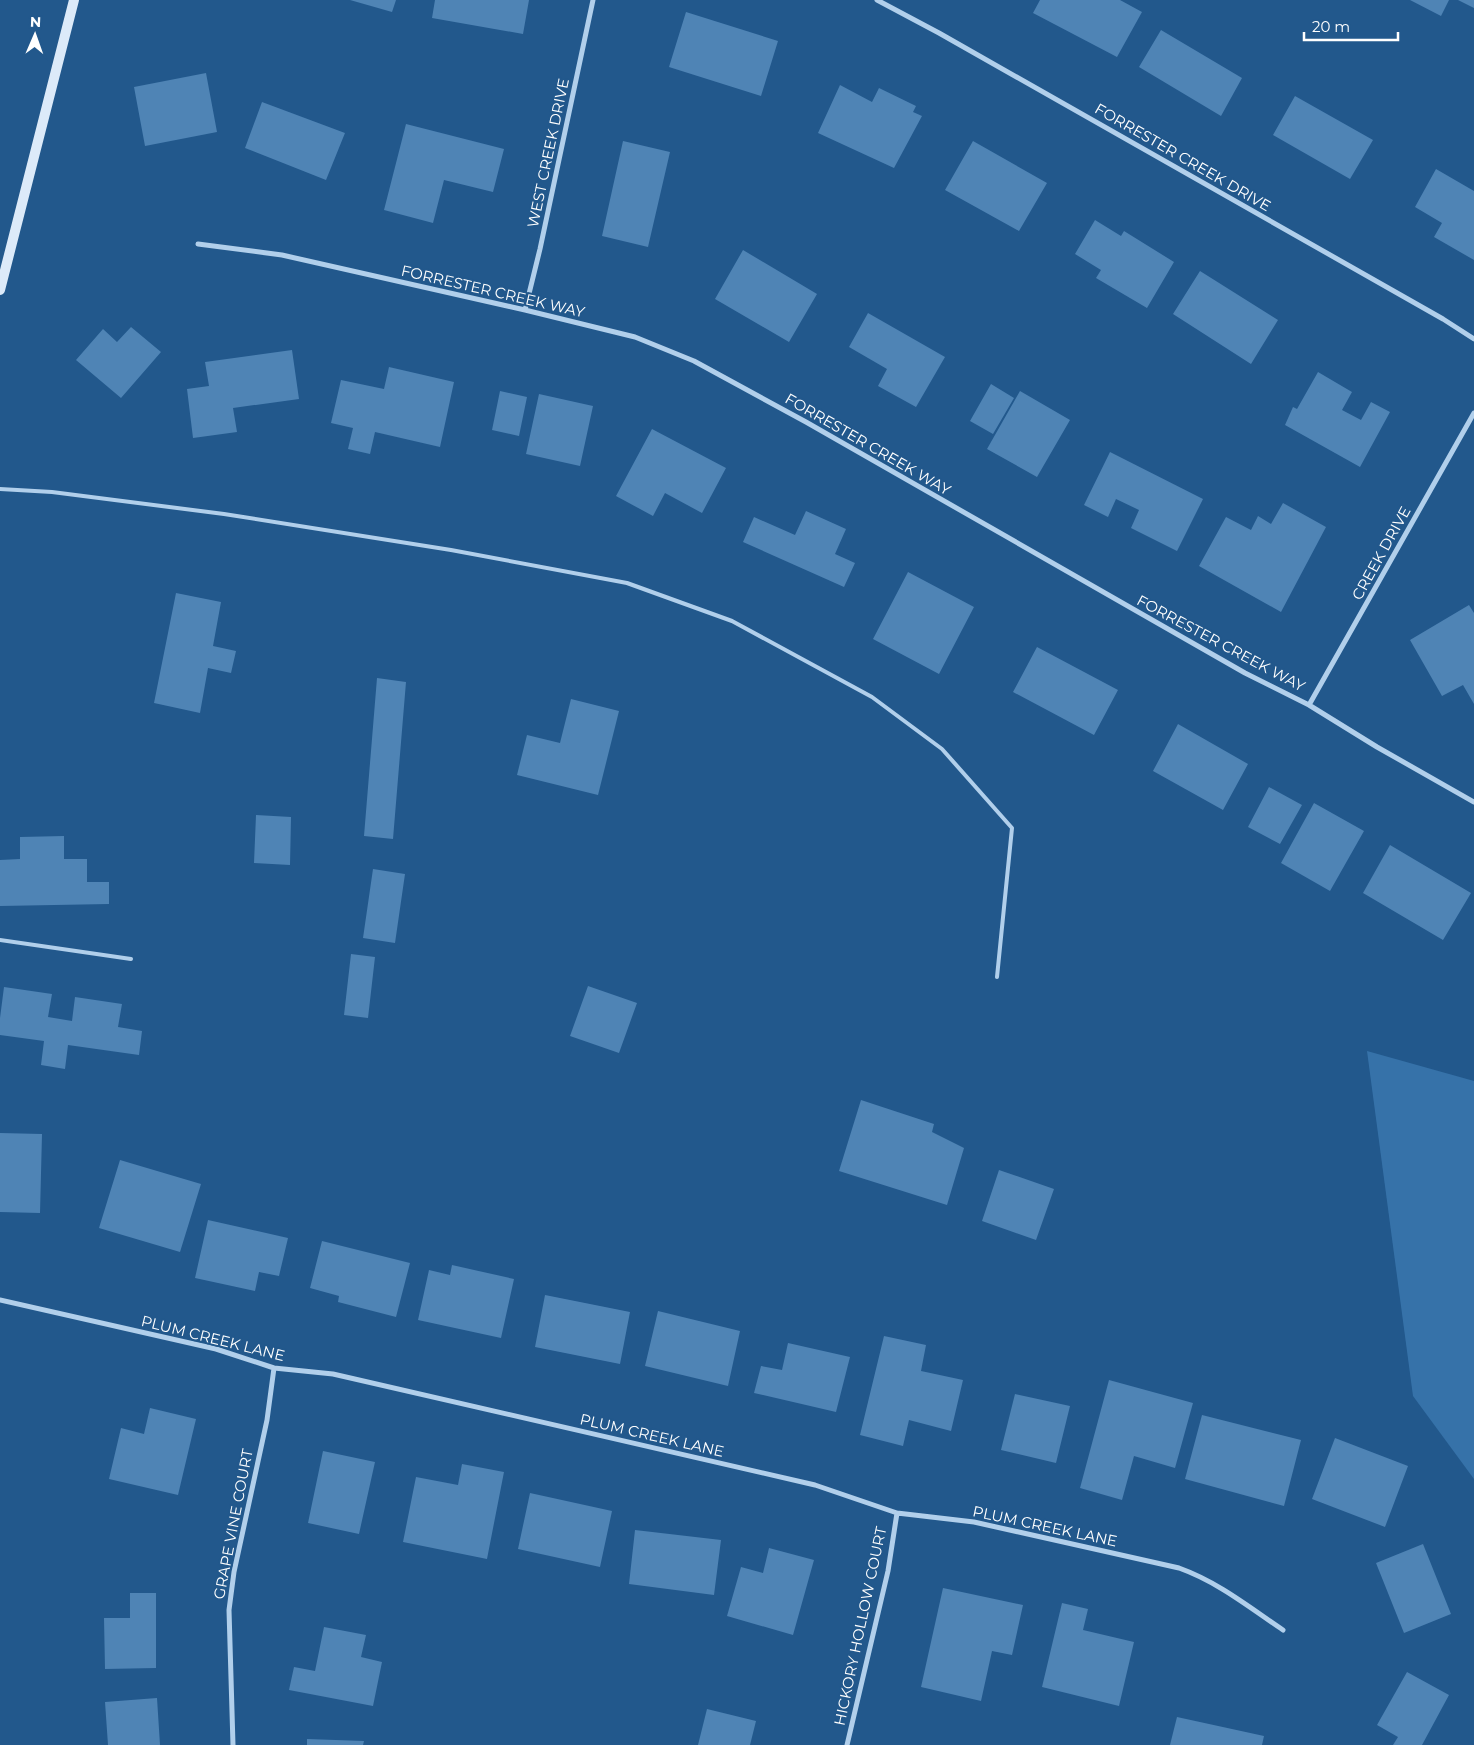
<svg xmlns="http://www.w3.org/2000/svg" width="1474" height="1745" viewBox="0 0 1474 1745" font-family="Montserrat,sans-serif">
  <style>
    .green { fill: #3672a9 }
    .building { fill: #4f84b5 }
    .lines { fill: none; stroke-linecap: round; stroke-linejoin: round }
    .lane { stroke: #b1cfeb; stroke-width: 4 }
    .street { stroke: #b1cfeb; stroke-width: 5 }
    .secondary { stroke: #dceaf9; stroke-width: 10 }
    .labels { text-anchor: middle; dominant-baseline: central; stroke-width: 4; stroke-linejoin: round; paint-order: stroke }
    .street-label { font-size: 15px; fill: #fff; stroke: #22588c }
  </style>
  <rect width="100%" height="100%" fill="#22588c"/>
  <!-- green -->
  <path class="green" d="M1367 1051 1474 1081V1479L1413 1396Z"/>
  <!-- building -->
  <path class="building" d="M350 0H396L392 12Z
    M435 0H529L523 34 432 18Z
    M1040 0H1120L1142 12 1117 57 1033 13Z
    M1410 0H1449L1441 16Z
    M1458 0H1474V8Z
    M686 12 778 41 761 96 669 67Z
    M1161 30 1242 78 1221 116 1139 67Z
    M206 73 217 132 145 146 134 87Z
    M840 85 872 102 879 88 916 106 913 112 922 116 894 168 818 133Z
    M1295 96 1373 140 1350 179 1273 135Z
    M262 102 345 133 326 180 245 148Z
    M406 124 504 149 493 192 444 180 433 223 384 210Z
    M623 141 670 152 648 247 602 236Z
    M973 141 1047 183 1019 231 945 190Z
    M1436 169 1474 191V260L1434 237 1442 223 1415 207Z
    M1095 220 1121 236 1124 231 1174 262 1147 308 1096 278 1101 270 1075 254Z
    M743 250 817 294 789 342 715 299Z
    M1200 271 1278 320 1251 364 1173 314Z
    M868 313 945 357 916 407 878 386 887 369 849 347Z
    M131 327 161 352 121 398 76 360 103 329 117 342Z
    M292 350 299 399 233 408 237 432 193 438 187 389 209 386 205 362Z
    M389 367 454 382 440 447 375 432 370 454 348 449 353 428 331 423 341 380 384 389Z
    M1318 372 1352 392 1342 410 1361 420 1371 402 1390 412 1360 467 1285 425 1293 407 1297 409Z
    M991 384 1014 398 993 434 970 421Z
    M500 391 527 397 519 436 492 430Z
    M1020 391 1070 420 1037 477 987 449Z
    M539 394 593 406 580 466 526 454Z
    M652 429 726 468 702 513 665 493 653 516 616 496Z
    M1110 452 1203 499 1177 551 1131 528 1139 510 1116 499 1108 517 1084 505Z
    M1283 503 1326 527 1281 612 1199 566 1226 517 1251 530 1258 516 1271 524Z
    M806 511 846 529 835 554 855 563 844 587 743 542 754 517 795 535Z
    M908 572 974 607 939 674 873 639Z
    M176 593 221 602 213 646 236 651 231 673 208 668 200 713 154 703Z
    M1469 605 1474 613V704L1463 685 1442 696 1410 640Z
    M1037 647 1118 690 1094 735 1013 692Z
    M377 678 406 682 393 839 364 836Z
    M571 699 619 711 598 795 517 775 527 735 560 743Z
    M1178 724 1248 764 1223 810 1153 771Z
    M1269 787 1302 805 1280 844 1248 827Z
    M1314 803 1364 831 1330 891 1281 863Z
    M256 815 291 817 290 865 254 863Z
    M64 836V859H87V882H109V904L0 906V860L20 859V837Z
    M1390 845 1471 893 1443 940 1363 893Z
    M373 869 405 874 395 943 363 938Z
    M351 954 375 957 368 1018 344 1015Z
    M588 986 637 1003 619 1053 570 1036Z
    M4 987 52 994 48 1017 72 1021 75 997 122 1004 118 1027 142 1031 139 1055 68 1045 65 1069 41 1065 44 1041 0 1035V1018Z
    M861 1100 934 1124 932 1132 964 1148 947 1205 839 1171Z
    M0 1133 42 1134 40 1213 0 1212Z
    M120 1160 201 1184 180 1252 99 1228Z
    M999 1170 1054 1189 1036 1240 982 1221Z
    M208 1220 288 1238 279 1276 259 1272 255 1291 195 1278Z
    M322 1241 410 1263 396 1317 338 1302 339 1296 310 1288Z
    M452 1265 514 1279 501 1338 418 1320 429 1270 450 1275Z
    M545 1295 630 1312 620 1364 535 1347Z
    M658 1311 740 1331 728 1386 645 1366Z
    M884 1336 926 1345 921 1371 963 1380 951 1431 909 1420 903 1446 860 1435Z
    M788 1343 850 1357 836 1412 754 1393 761 1366 782 1370Z
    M1109 1380 1193 1403 1175 1468 1134 1456 1122 1500 1080 1488Z
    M1015 1394 1070 1406 1056 1463 1001 1450Z
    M150 1408 196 1419 178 1495 109 1479 121 1428 144 1434Z
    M1202 1415 1301 1440 1284 1506 1185 1479Z
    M1335 1438 1408 1466 1385 1527 1312 1499Z
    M323 1451 375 1462 359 1534 308 1523Z
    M462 1464 504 1472 487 1559 403 1542 416 1477 458 1485Z
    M530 1493 612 1511 600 1567 518 1549Z
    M635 1530 721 1540 714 1595 629 1584Z
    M1423 1544 1451 1614 1404 1633 1376 1563Z
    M769 1548 814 1560 793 1635 727 1616 741 1567 763 1573Z
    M943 1588 1023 1605 1012 1655 992 1651 981 1701 921 1687Z
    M130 1593H156V1668L105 1669 104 1618H130Z
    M1062 1603 1088 1609 1083 1630 1134 1642 1119 1706 1042 1687Z
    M324 1627 366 1635 361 1657 382 1662 373 1706 289 1690 294 1667 315 1671Z
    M1407 1672 1449 1695 1422 1745H1393L1398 1737 1377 1725Z
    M157 1698 160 1745H108L105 1702Z
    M707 1709 756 1721 750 1745H698Z
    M1177 1717 1264 1736 1262 1745H1170Z
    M307 1739 364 1741 363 1745H307Z"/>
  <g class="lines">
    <!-- lane -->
    <path class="lane" d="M0 489 52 492 224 514 451 550 627 583 732 621 872 697 942 749 1012 828 997 977
      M0 940 131 959"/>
    <!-- street -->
    <path class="street" d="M877 0 939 33 1443 319 1474 339
      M198 244 282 255 525 310 635 337 694 361 806 422 1245 673 1309 705 1377 747 1474 802
      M525 310 540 249 593 0
      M1309 705 1474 413
      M0 1300 216 1349 274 1368 333 1374 815 1485 897 1513 974 1522 1179 1568C1218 1582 1249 1607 1283 1630
      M233 1745 229 1610 234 1572 267 1420 274 1368
      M847 1745 888 1571 897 1513"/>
    <!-- secondary -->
    <path class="secondary" d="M0 290 74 0"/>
  </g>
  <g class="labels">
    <!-- street labels -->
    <g class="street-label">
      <text transform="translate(548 153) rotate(-78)">WEST CREEK DRIVE</text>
      <text transform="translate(1183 157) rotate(30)">FORRESTER CREEK DRIVE</text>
      <text transform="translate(493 291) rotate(13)">FORRESTER CREEK WAY</text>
      <text transform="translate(868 444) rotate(30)">FORRESTER CREEK WAY</text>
      <text transform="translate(1381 553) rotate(-61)">CREEK DRIVE</text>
      <text transform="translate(1221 643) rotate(28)">FORRESTER CREEK WAY</text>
      <text transform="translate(213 1338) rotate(14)">PLUM CREEK LANE</text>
      <text transform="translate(652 1435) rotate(13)">PLUM CREEK LANE</text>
      <text transform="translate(233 1524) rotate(-79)">GRAPE VINE COURT</text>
      <text transform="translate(1045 1526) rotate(12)">PLUM CREEK LANE</text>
      <text transform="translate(860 1626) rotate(-78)">HICKORY HOLLOW COURT</text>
    </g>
  </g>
  <!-- north arrow -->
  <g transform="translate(35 35) rotate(2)" stroke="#22588c" stroke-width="4" paint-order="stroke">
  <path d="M0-4L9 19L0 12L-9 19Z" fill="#ffffff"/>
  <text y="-8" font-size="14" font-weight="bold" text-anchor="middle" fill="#ffffff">N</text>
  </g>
  <!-- scale -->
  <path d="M1304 32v8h94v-8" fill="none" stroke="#ffffff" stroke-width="2.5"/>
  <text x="1312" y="32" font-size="15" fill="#ffffff" stroke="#22588c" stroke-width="4" paint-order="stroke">20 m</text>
</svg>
